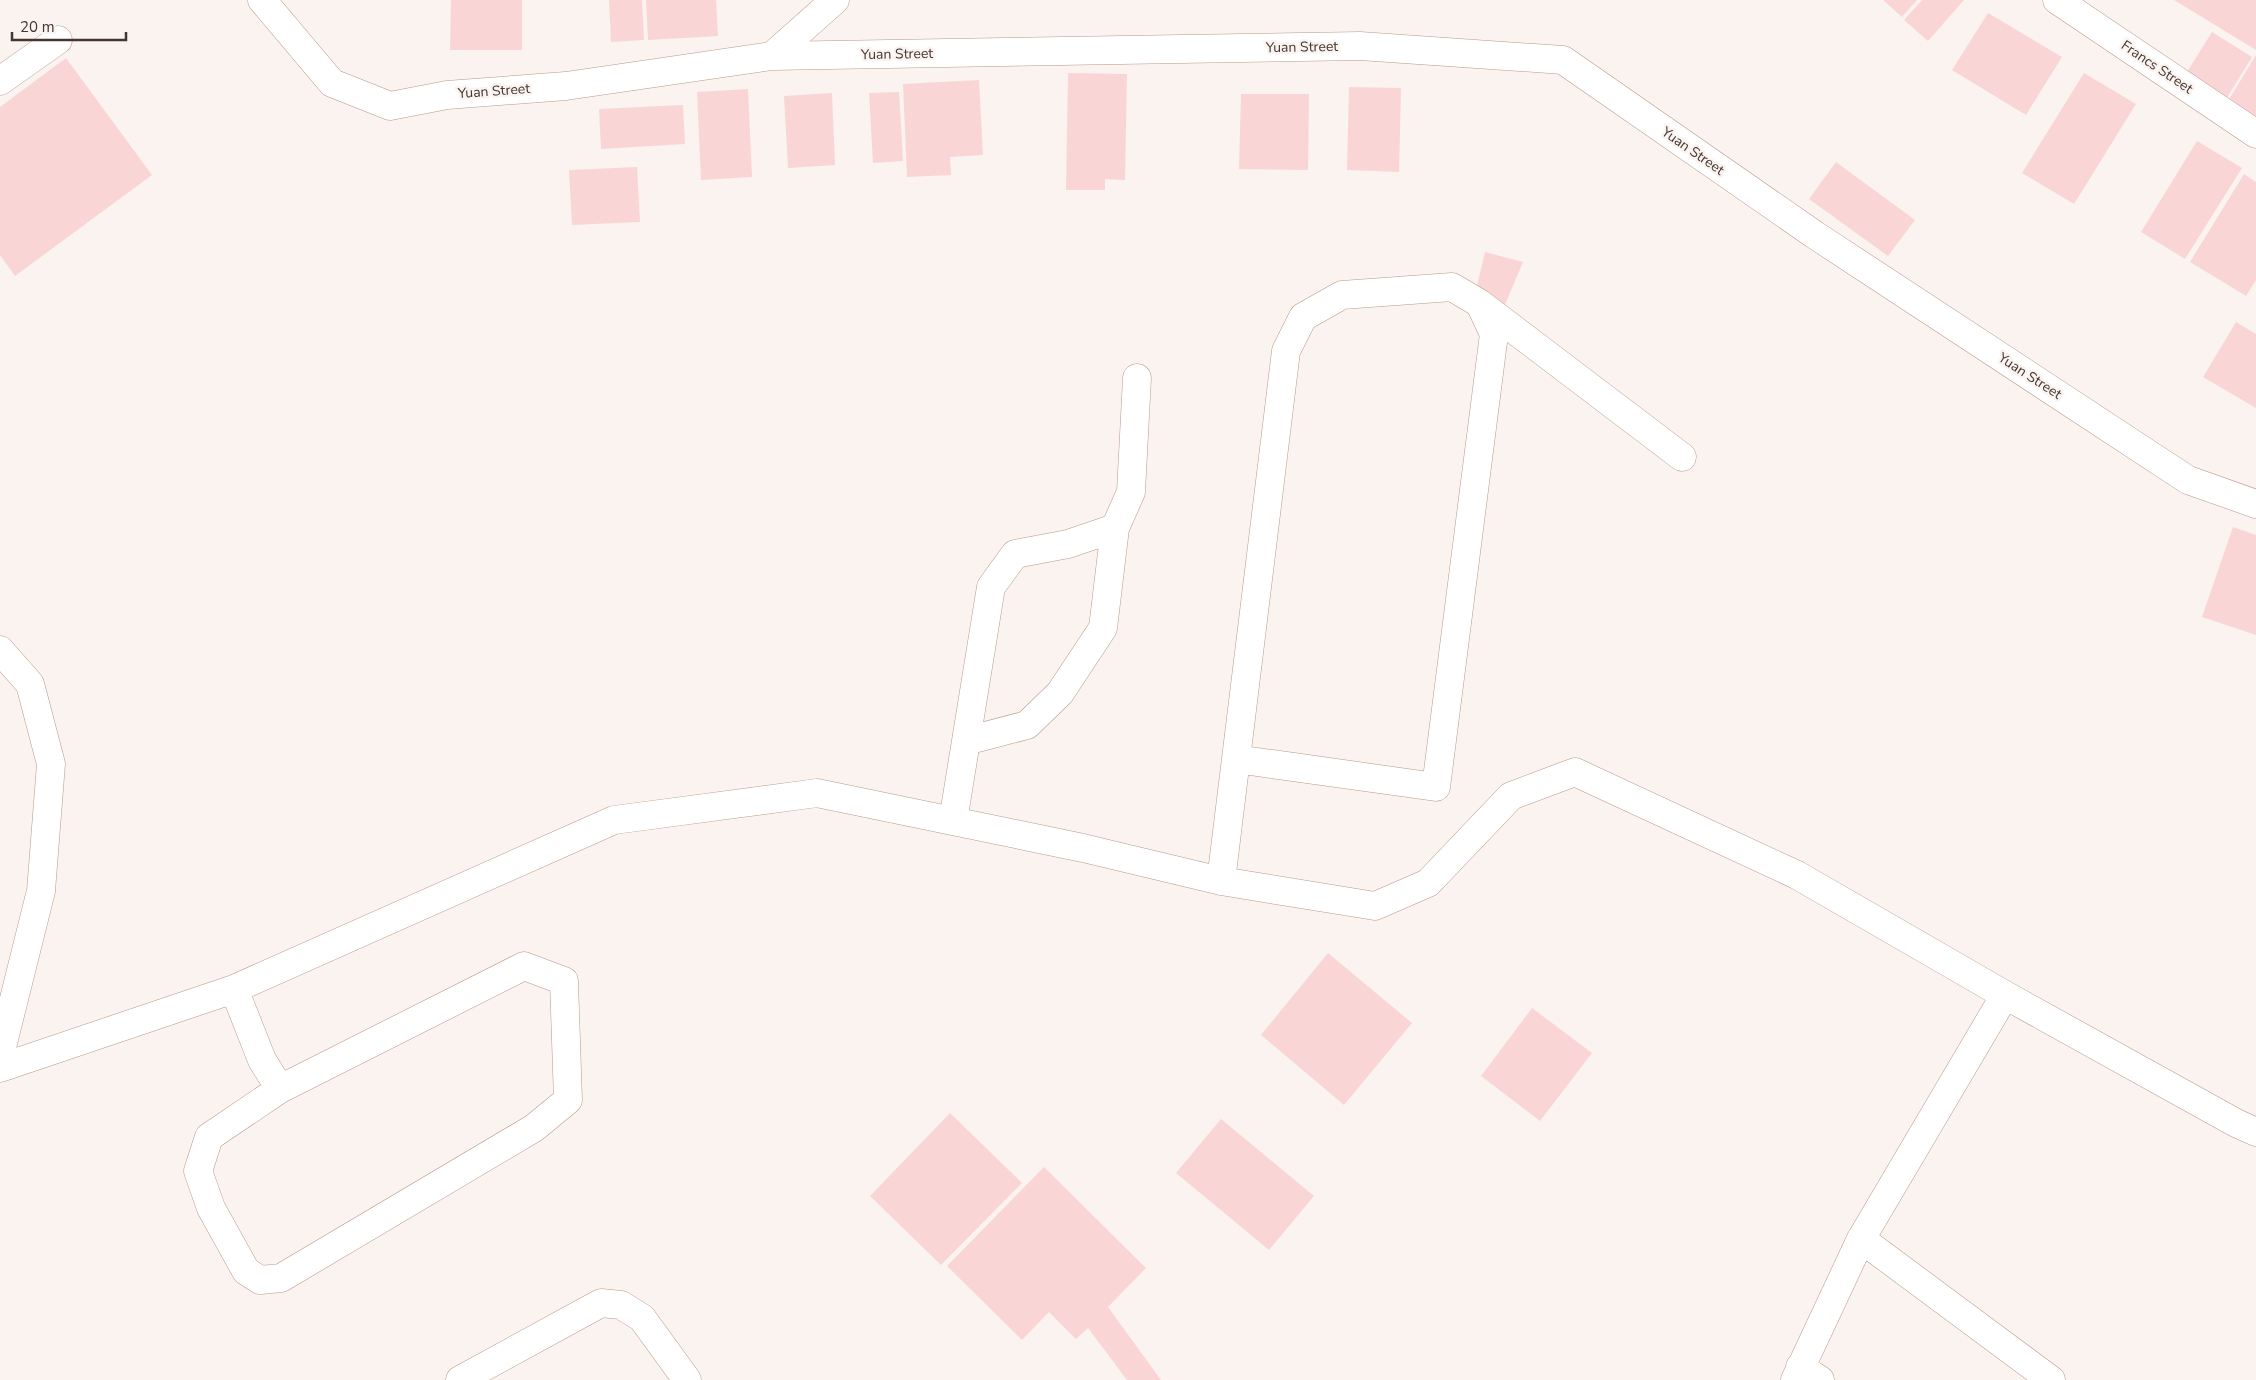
<svg xmlns="http://www.w3.org/2000/svg" width="2256" height="1380" viewBox="0 0 2256 1380" font-family="'Nunito Sans',sans-serif">
  <style>
    .building { fill: #fad5d6 }
    .lines { fill: none; stroke-linecap: round; stroke-linejoin: round }
    .minor-casing { stroke: #b99989; stroke-width: 29 }
    .minor { stroke: #fff; stroke-width: 28 }
    .labels { text-anchor: middle; dominant-baseline: central; stroke-width: 5; stroke-linejoin: round; paint-order: stroke }
    .street-label { font-size: 14px; fill: #43352f; stroke: #faf3ef }
  </style>
  <rect width="100%" height="100%" fill="#faf3ef"/>
  <!-- building -->
  <path class="building" d="M451 0H522V50H450Z
    M609 0H642L644 40 611 42Z
    M646 0H716L718 36 648 40Z
    M1883 0H1917L1902 17Z
    M1922 0H1964L1928 41 1904 20Z
    M2174 0H2256V50Z
    M1988 13 2062 57 2026 115 1952 70Z
    M2212 32 2252 57 2223 104 2182 80Z
    M2256 55V125L2225 106Z
    M66 58 152 175 15 276 0 255V107Z
    M1068 73 1127 74 1125 180 1105 179V190H1066Z
    M2084 73 2136 104 2074 204 2022 173Z
    M979 80 983 155 950 157 951 175 907 177 903 84Z
    M1349 87 1401 88 1399 172 1347 170Z
    M748 89 752 177 701 180 697 92Z
    M899 92 903 161 873 163 869 93Z
    M832 93 835 165 788 168 784 96Z
    M1241 94H1309L1308 170 1239 169Z
    M683 105 685 144 601 149 599 109Z
    M2197 141 2242 168 2185 259 2141 232Z
    M1836 162 1915 220 1888 256 1809 199Z
    M637 167 640 222 572 225 569 170Z
    M2244 174 2256 182V280L2246 296 2190 262Z
    M1485 252 1523 262 1504 307 1476 290Z
    M2236 322 2256 334V408L2203 377Z
    M2233 527 2256 535V635L2202 617Z
    M1328 953 1412 1023 1344 1105 1261 1035Z
    M1532 1008 1592 1053 1540 1121 1481 1076Z
    M950 1113 1022 1183 941 1265 870 1196Z
    M1221 1119 1314 1196 1269 1250 1176 1173Z
    M1044 1167 1146 1268 1108 1307 1161 1380H1127L1088 1328 1076 1339 1049 1312 1022 1340 947 1266Z"/>
  <g class="lines">
    <!-- minor casing -->
    <g class="minor-casing">
      <path id="minor" d="M262 0 332 83 390 106 447 95 566 86 772 56 1360 46 1563 60 1815 235 2188 480 2256 504
        M2057 0 2256 134
        M772 56 835 0
        M0 81 58 40
        M0 650 30 684 51 764 41 891 0 1055
        M966 741 1027 725 1060 693 1103 628 1115 528
        M1236 759 1436 787 1494 334 1480 304
        M953 821 991 587 1015 554 1068 544 1115 528 1131 492 1137 378
        M1221 881 1286 351 1303 317 1342 295 1452 287 1479 303 1682 457
        M234 989 262 1060 280 1089 524 966 564 981 568 1100 534 1128 281 1278 260 1280 246 1271 211 1208 198 1171 209 1137 280 1089
        M2005 995 1861 1239 2051 1380
        M0 1068 234 989 614 820 817 793 1083 848 1221 881 1375 906 1428 883 1511 796 1575 772 1797 875 2005 995 2236 1123 2256 1132
        M1800 1367 1820 1380
        M460 1380 601 1303 621 1305 642 1318 687 1380
        M1795 1380 1861 1239"/>
    </g>
    <!-- minor -->
    <use href="#minor" class="minor"/>
  </g>
  <g class="labels">
    <!-- street labels -->
    <g class="street-label">
      <text transform="translate(1302 47) rotate(-1)">Yuan Street</text>
      <text transform="translate(897 54) rotate(-1)">Yuan Street</text>
      <text transform="translate(2157 67) rotate(34)">Francs Street</text>
      <text transform="translate(494 91) rotate(-4)">Yuan Street</text>
      <text transform="translate(1693 151) rotate(35)">Yuan Street</text>
      <text transform="translate(2030 376) rotate(33)">Yuan Street</text>
    </g>
  </g>
  <!-- scale -->
  <path d="M12 32v8h114v-8" fill="none" stroke="#43352f" stroke-width="2.5"/>
  <text x="20" y="32" font-size="15" fill="#43352f" stroke="#faf3ef" stroke-width="4" paint-order="stroke">20 m</text>
</svg>
